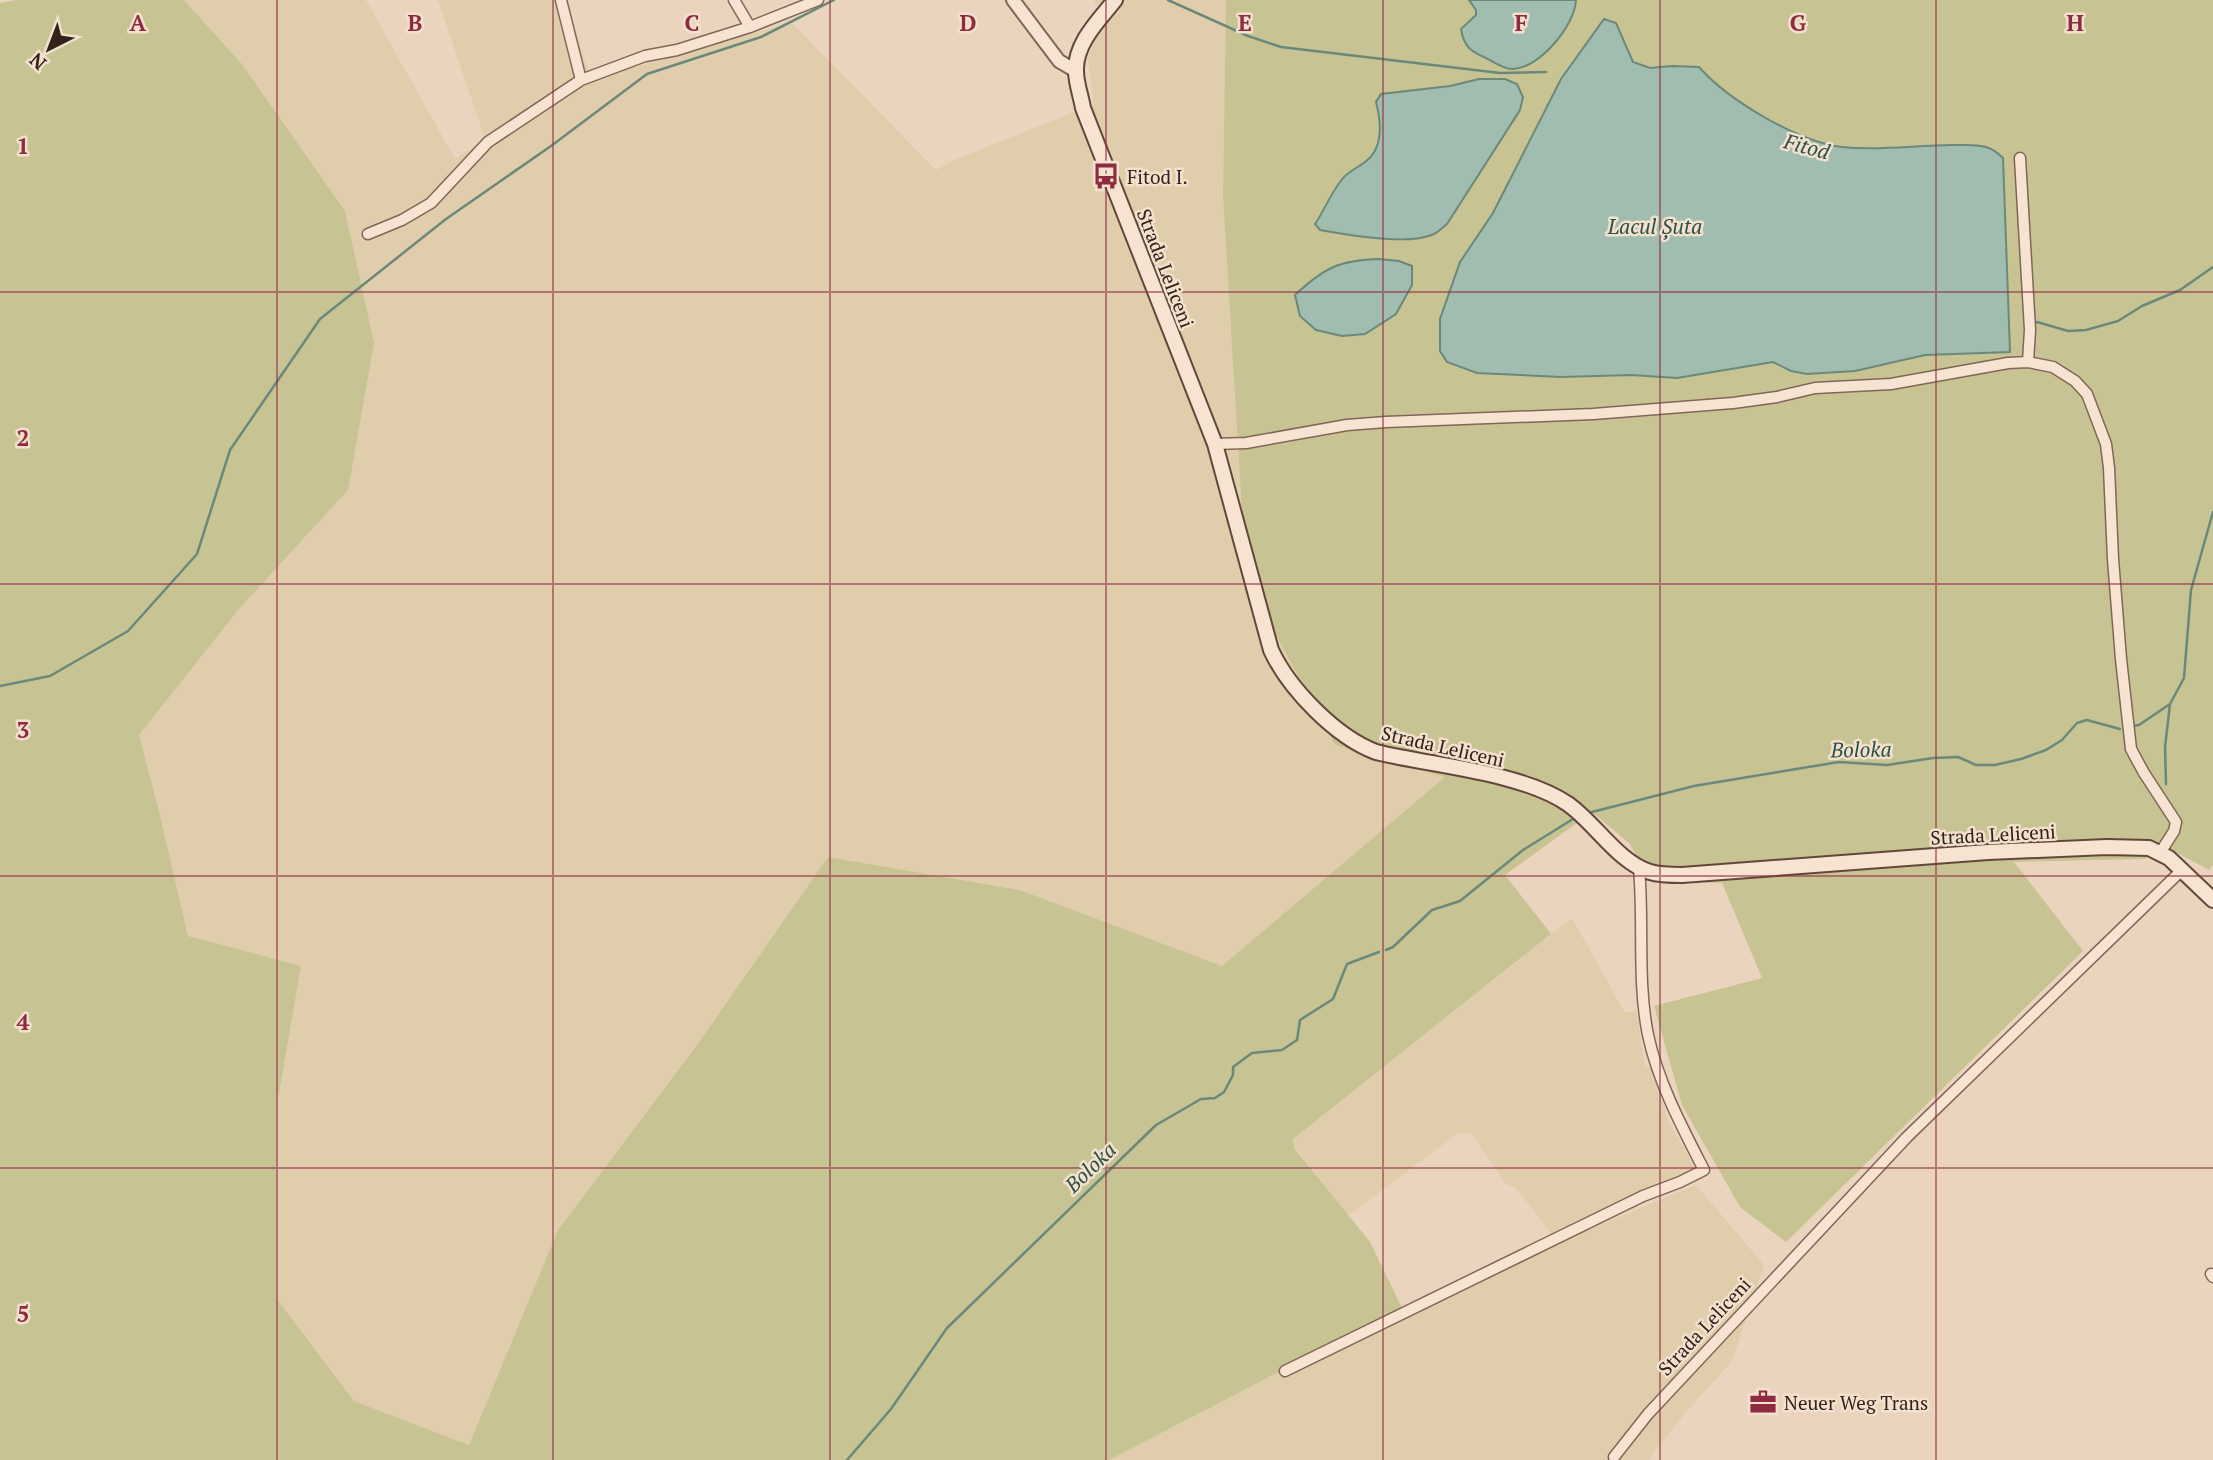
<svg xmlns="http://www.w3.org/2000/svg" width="2213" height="1460" viewBox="0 0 2213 1460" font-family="'PT Serif',serif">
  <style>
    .farmland { fill: #e0cdac }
    .green { fill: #c8c393 }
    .water { fill: #a1bdaf; stroke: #6a897b; stroke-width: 2 }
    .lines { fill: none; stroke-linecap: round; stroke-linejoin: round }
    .stream { stroke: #6a897b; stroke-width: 2.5 }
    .minor-casing { stroke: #826658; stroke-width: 13 }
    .tertiary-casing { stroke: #826658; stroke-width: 16 }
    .secondary-casing { stroke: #64473b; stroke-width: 18 }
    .minor { stroke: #f6e3d1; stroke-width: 10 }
    .tertiary { stroke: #f6e3d1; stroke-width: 12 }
    .secondary { stroke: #f6e3d1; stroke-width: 14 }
    .grid { fill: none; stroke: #8e2b41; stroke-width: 2; stroke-opacity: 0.55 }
    .labels { text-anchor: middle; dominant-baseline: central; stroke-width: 5; stroke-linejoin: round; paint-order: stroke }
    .poi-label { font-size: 19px; fill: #32221c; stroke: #f3e0cd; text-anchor: start }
    .street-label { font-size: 19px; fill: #32221c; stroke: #f3e0cd }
    .water-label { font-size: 21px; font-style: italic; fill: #2c5147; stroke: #f3e0cd }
    .grid-label { font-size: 23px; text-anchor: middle; font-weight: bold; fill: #8e2b41; stroke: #f3e0cd; stroke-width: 5; stroke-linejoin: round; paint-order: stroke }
  </style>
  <rect width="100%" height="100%" fill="#ebd4be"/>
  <!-- farmland -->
  <path class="farmland" d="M184 0H366L455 159 485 139 438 0H566L591 80 791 22 936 170 952 161 1094 104 1088 58 1103 18 1094 0H1226L1223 196 1246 579 1335 745 1446 776 1222 966 1020 890 828 857 697 1045 558 1230 469 1445 354 1401 276 1298V1111L301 967 188 936 159 811 139 735 239 609 348 490 241 63Z
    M1572 918 1625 1013 1636 1010 1645 1066 1651 1068 1669 1123 1695 1168 1551 1233 1516 1188 1506 1184 1471 1133H1458L1348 1216 1296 1148 1293 1139Z
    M1696 1185 1764 1265 1732 1361 1686 1412 1648 1460H1109L1402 1308Z"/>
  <!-- green -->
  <path class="green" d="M16 0H184L241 63 345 211 374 343 348 490 239 609 139 735 159 811 188 936 301 966 276 1111V1298L354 1401 469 1445 558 1230 697 1045 828 857 1020 890 1222 966 1445 777 1335 745 1246 579 1223 196 1226 0H2213V865L2209 870 2157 842 2146 859 2014 862 2083 951 1786 1242 1740 1207 1682 1105 1654 1006 1762 978 1722 883 1648 880 1630 844 1592 812 1505 875 1551 934 1293 1139 1295 1149 1370 1242 1402 1308 1109 1460H0V3Z"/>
  <!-- water -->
  <path class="water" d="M1469 0H1576C1575 25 1540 68 1513 69 1506 70 1495 63 1488 59 1472 52 1464 48 1461 29L1476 15V10Z
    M1604 19 1616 23 1633 62 1650 68 1672 66 1699 67C1728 100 1798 142 1842 147 1879 151 1916 145 1954 145 1964 145 1976 144 1986 147 1993 149 1998 153 2003 158L2010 352 1925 355 1855 371 1807 374 1791 371 1773 362 1677 378 1632 375 1561 377 1477 373 1447 362 1440 351V319L1460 262 1493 213 1561 79Z
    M1479 79H1505L1517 84 1523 97 1520 110 1447 224C1443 227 1438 232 1434 234 1410 246 1347 235 1320 230L1315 224C1324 211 1330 195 1340 182 1346 172 1356 169 1365 162 1384 149 1381 121 1376 102L1381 94 1450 86Z
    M1379 259 1399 261 1412 266V285L1396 314 1365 334 1342 336 1316 330 1300 316 1295 295C1324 268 1339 260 1379 259Z"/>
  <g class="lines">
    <!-- stream -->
    <path class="stream" d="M1168 0 1248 36 1281 47 1500 73 1546 72
      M2037 322 2068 331 2086 330 2118 321 2142 306 2180 290 2213 267
      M0 686 50 676 128 631 197 554 230 450 320 319 446 219 551 146 647 74 761 37 834 0
      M2133 726 2139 725 2170 704 2184 678 2191 590 2213 512
      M2166 784 2165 747 2170 704
      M1592 812 1694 786 1839 762 1887 765 1933 758 1958 757 1976 765H1995L2021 759 2046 750 2062 740 2077 723 2087 720 2120 729
      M1386 950 1393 947 1432 910 1460 901 1523 850 1573 819
      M847 1460 891 1409 947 1328 1156 1125 1201 1099 1215 1098 1224 1092 1233 1075V1067L1252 1053 1282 1050 1297 1040 1300 1020 1333 999 1347 964 1379 952"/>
    <!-- minor casing -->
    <g class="minor-casing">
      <path id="minor" d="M561 0 581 80
        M734 0 750 27
        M2020 158 2030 330 2028 362
        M368 234 402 220 431 203 488 142 581 80 645 56 677 50 750 27 818 0
        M1215 444 1246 443 1347 425 1386 422 1593 414 1733 403 1777 397 1815 388 1891 384 2008 363 2028 362 2053 367 2075 381 2087 394 2106 444 2109 468 2113 559 2121 659 2131 749 2144 773 2176 822 2174 831 2160 853
        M2211 1274 2213 1277
        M1285 1371 1643 1196 1680 1182 1704 1170C1682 1127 1658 1082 1648 1035 1637 981 1644 923 1639 868
        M1614 1457 1648 1414 1907 1137 2183 869"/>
    </g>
    <!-- tertiary casing -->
    <g class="tertiary-casing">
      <path id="tertiary" d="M1013 0 1059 61 1076 71"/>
    </g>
    <!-- secondary casing -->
    <g class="secondary-casing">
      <path id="secondary" d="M1115 0C1099 20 1075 43 1076 71 1076 83 1081 96 1083 108L1215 444 1271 650C1289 689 1336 737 1376 752 1433 766 1521 772 1568 804 1595 823 1619 863 1650 872 1660 875 1671 875 1682 875L1988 852 2107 847 2149 848 2169 858 2213 900"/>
    </g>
    <!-- minor -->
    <use href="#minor" class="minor"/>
    <!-- tertiary -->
    <use href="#tertiary" class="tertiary"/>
    <!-- secondary -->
    <use href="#secondary" class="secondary"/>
  </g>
  <!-- grid -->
  <path class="grid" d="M277 0V1460M553 0V1460M830 0V1460M1106 0V1460M1383 0V1460M1660 0V1460M1936 0V1460M0 292H2213M0 584H2213M0 876H2213M0 1168H2213"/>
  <!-- icons -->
  <defs>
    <g id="bus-bare" transform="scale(2.1)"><path d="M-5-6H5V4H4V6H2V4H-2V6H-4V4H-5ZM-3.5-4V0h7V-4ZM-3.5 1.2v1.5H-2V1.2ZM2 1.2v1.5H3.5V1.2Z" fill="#8e2b41" stroke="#f3e0cd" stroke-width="2.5" paint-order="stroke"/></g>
    <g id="office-bare" transform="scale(2.1)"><path d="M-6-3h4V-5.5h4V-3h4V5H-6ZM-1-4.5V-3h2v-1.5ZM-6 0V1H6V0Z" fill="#8e2b41" stroke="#f3e0cd" stroke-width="2.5" paint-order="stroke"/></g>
  </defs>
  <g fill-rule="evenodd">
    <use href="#bus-bare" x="1106" y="176"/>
    <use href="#office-bare" x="1763" y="1402"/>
  </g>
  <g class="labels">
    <!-- poi labels -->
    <g class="poi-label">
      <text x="1127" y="176">Fitod I.</text>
      <text x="1784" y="1402">Neuer Weg Trans</text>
    </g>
    <!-- street labels -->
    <g class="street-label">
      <text transform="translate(1166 268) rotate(69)">Strada Leliceni</text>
      <text transform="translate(1443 746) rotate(13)">Strada Leliceni</text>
      <text transform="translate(1993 834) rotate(-3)">Strada Leliceni</text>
      <text transform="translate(1704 1326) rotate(-47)">Strada Leliceni</text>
    </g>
    <!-- water labels -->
    <g class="water-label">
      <text transform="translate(1807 146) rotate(15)">Fitod</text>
      <text x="1655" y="226">Lacul Șuta</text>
      <text transform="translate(1861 749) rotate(-1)">Boloka</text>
      <text transform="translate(1090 1167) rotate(-44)">Boloka</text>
    </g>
  </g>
  <g class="grid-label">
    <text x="138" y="31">A</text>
    <text x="415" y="31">B</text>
    <text x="692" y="31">C</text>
    <text x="968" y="31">D</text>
    <text x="1245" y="31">E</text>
    <text x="1521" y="31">F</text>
    <text x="1798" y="31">G</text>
    <text x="2075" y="31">H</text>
    <text x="23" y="154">1</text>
    <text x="23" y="446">2</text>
    <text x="23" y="738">3</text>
    <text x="23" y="1030">4</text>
    <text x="23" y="1322">5</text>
  </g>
  <!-- north arrow -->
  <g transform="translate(49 49) rotate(222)" stroke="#f3e0cd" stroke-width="5" paint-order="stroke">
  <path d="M0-5L12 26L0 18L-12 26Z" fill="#32221c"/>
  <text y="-10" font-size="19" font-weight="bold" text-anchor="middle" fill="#32221c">N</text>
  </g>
</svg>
